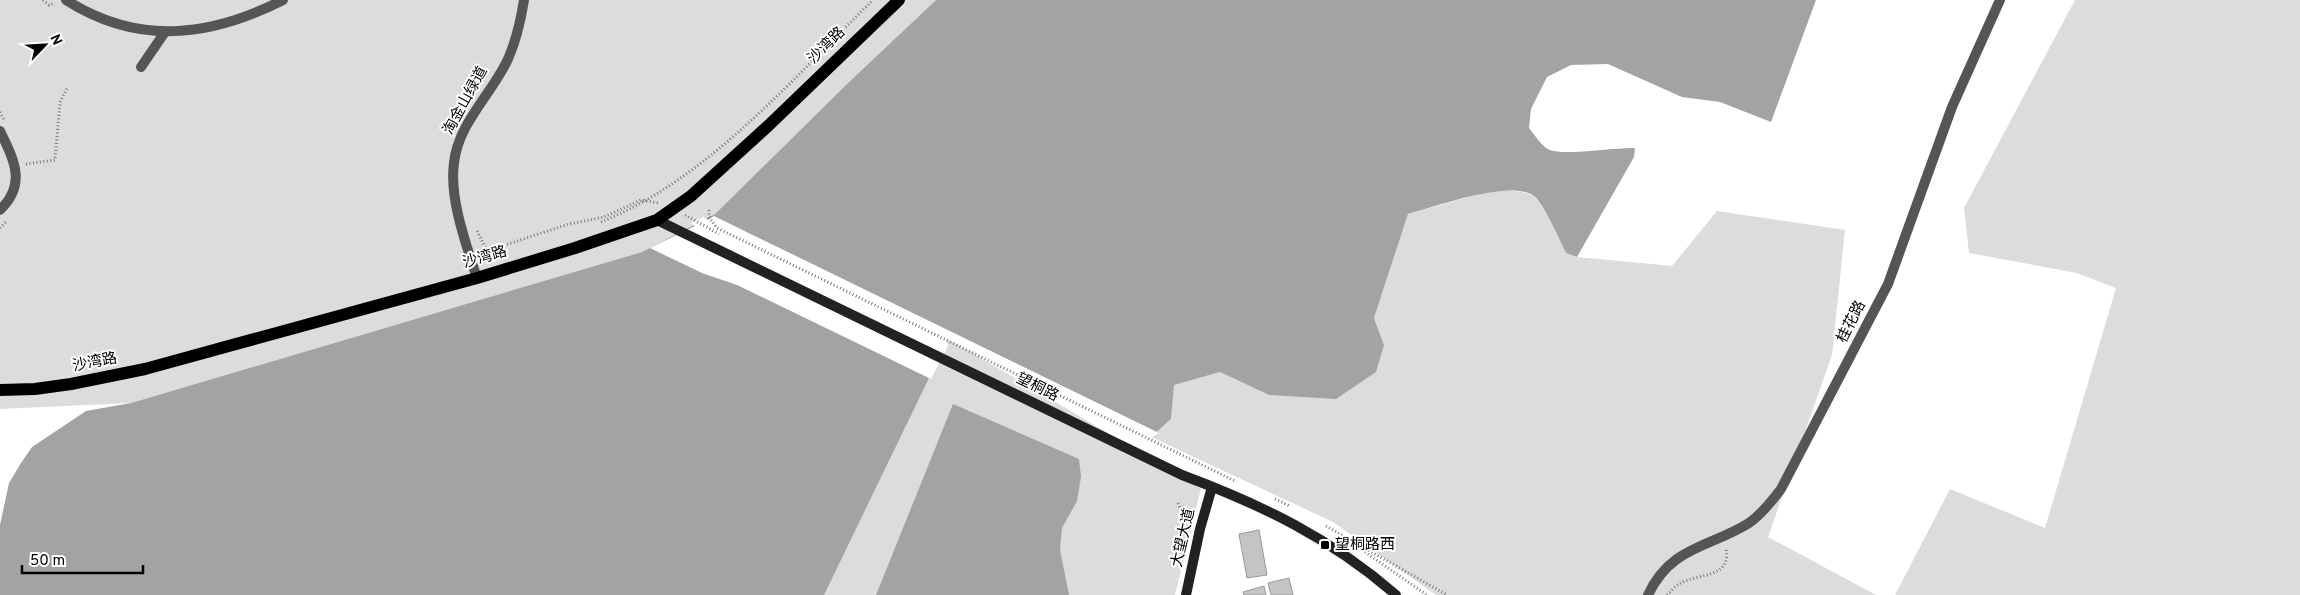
<svg xmlns="http://www.w3.org/2000/svg" width="2300" height="595" viewBox="0 0 2300 595" font-family="Overpass,'Noto Sans SC',sans-serif">
  <style>
    .green { fill: #dcdcdc }
    .water { fill: #a3a3a3 }
    .pier { fill: #fff }
    .building { fill: #c4c4c4; stroke: #999 }
    .lines { fill: none; stroke-linecap: round; stroke-linejoin: round }
    .path { stroke: #777; stroke-width: 3; stroke-dasharray: 1 2.5; stroke-linecap: butt }
    .lane { stroke: #555; stroke-width: 10 }
    .street { stroke: #555; stroke-width: 10 }
    .secondary { stroke: #222; stroke-width: 10 }
    .primary { stroke: #000; stroke-width: 12 }
    .poi-dot { fill: #000; stroke: #fff; stroke-width: 2 }
    .labels { text-anchor: middle; dominant-baseline: central; stroke-width: 4; stroke-linejoin: round; paint-order: stroke }
    .street-label { font-size: 15px; fill: #000; stroke: #fff }
    .poi-label { font-size: 15px; fill: #000; stroke: #fff; text-anchor: start }
  </style>
  <rect width="100%" height="100%" fill="#fff"/>
  <!-- green -->
  <path class="green" d="M0 0H936L848 83 715 214 642 252 131 403 0 409Z
    M2075 0H2300V595H1895L1950 489 2045 528 2116 288 2077 273 1969 253 1964 208Z
    M1491 191C1504 191 1521 189 1533 196 1543 202 1560 241 1566 253L1577 257 1672 266 1717 211 1845 230 1832 355 1768 537 1876 595H1436L1333 522 1151 437 1171 419 1173 385 1220 372 1269 395 1384 345 1374 318 1408 214Z
    M942 335 1201 488 1175 595H820Z"/>
  <!-- water -->
  <path class="water" d="M936 0H1816L1771 122 1720 102 1682 97 1608 64 1571 65 1547 77 1531 109 1529 128C1534 134 1542 147 1550 150 1564 156 1616 147 1635 148L1634 157 1577 257 1566 253C1560 241 1544 204 1534 196 1511 179 1435 207 1408 214L1374 318 1384 345 1376 372 1336 399 1269 395 1220 372 1174 385 1171 419 1151 437 943 335 945 345 824 595H0V525L9 483 21 463 32 447 86 411 131 403 642 252 715 214 848 83Z
    M953 404 1079 459 1081 477 1077 501 1062 528 1060 550 1069 595H876Z"/>
  <!-- pier -->
  <path class="pier" d="M714 216 1159 433 1149 439 946 339 948 346 931 379 737 285 702 273 650 248 695 226 691 223 703 217 708 220Z"/>
  <!-- building -->
  <path class="building" d="M1259 530 1267 575 1247 578 1239 534Z
    M1289 578 1293 595H1271L1268 583Z
    M1264 586 1266 595H1244L1243 592Z"/>
  <g class="lines">
    <!-- path -->
    <path class="path" d="M43 0 49 5 55 3
      M0 112 4 120
      M26 164 55 160 60 102 68 87
      M709 210V217L717 228 1235 481
      M685 215 719 234
      M601 222C707 180 793 78 873 0
      M0 228 6 222
      M477 231 486 249H493L569 224 604 217 641 200 659 203
      M1275 499 1290 506
      M1178 503 1184 518V524
      M1326 526 1447 595
      M1365 552 1427 595
      M1667 595C1671 592 1675 586 1679 584 1696 573 1732 579 1726 549"/>
    <!-- lane -->
    <path class="lane" d="M141 67 165 32"/>
    <!-- street -->
    <path class="street" d="M66 0C138 46 210 37 283 0
      M0 131C14 160 27 184 0 210
      M477 278C466 244 449 198 454 163 458 123 492 94 508 59 516 41 521 19 524 0
      M1648 595C1671 546 1709 548 1749 523 1762 514 1772 501 1781 489L1888 284 1952 107 2000 0"/>
    <!-- secondary -->
    <path class="secondary" d="M657 220 1182 475C1262 505 1331 538 1396 595
      M1186 595 1200 529 1212 487"/>
    <!-- primary -->
    <path class="primary" d="M0 390 35 389 71 384 145 369 477 278 575 248 657 220 691 196 768 126 899 0"/>
  </g>
  <!-- markers -->
  <rect class="poi-dot" x="1320" y="540" width="10" height="10" rx="2.5"/>
  <g class="labels">
    <!-- street labels -->
    <g class="street-label">
      <text transform="translate(827 46) rotate(-44)">沙湾路</text>
      <text transform="translate(466 101) rotate(-61)">淘金山绿道</text>
      <text transform="translate(485 258) rotate(-16)">沙湾路</text>
      <text transform="translate(1852 322) rotate(-63)">桂花路</text>
      <text transform="translate(95 363) rotate(-11)">沙湾路</text>
      <text transform="translate(1037 388) rotate(26)">望桐路</text>
      <text transform="translate(1184 538) rotate(-77)">大望大道</text>
    </g>
    <!-- poi labels -->
    <g class="poi-label">
      <text x="1335" y="545">望桐路西</text>
    </g>
  </g>
  <!-- north arrow -->
  <g transform="translate(45 45) rotate(65)" stroke="#ffffff" stroke-width="4" paint-order="stroke">
  <path d="M0-4L9 19L0 12L-9 19Z" fill="#000000"/>
  <text y="-8" font-size="14" font-weight="bold" text-anchor="middle" fill="#000000">N</text>
  </g>
  <!-- scale -->
  <path d="M22 565v8h121v-8" fill="none" stroke="#000000" stroke-width="2.5"/>
  <text x="30" y="565" font-size="15" fill="#000000" stroke="#ffffff" stroke-width="4" paint-order="stroke">50 m</text>
</svg>
